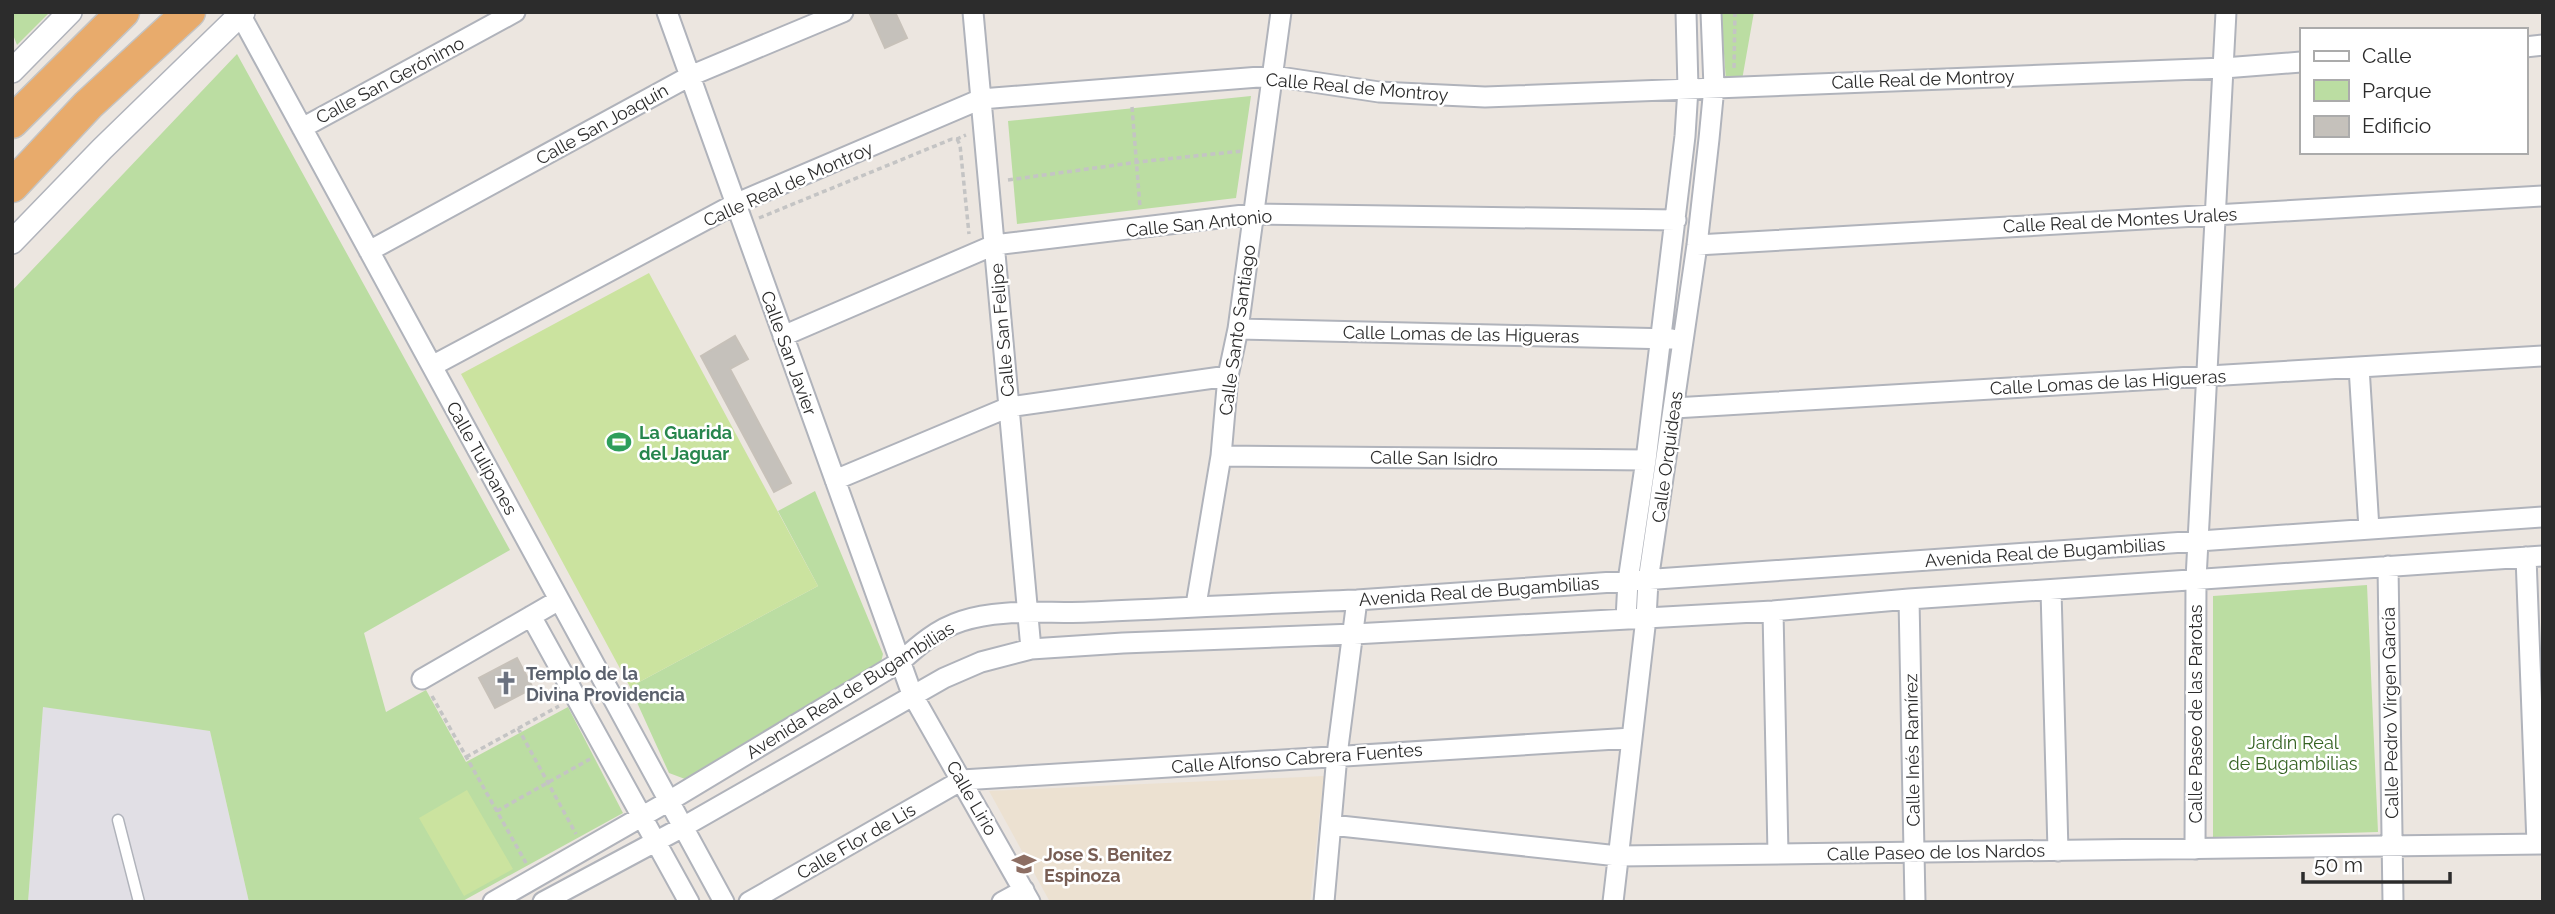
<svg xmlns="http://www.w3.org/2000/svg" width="2555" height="914" viewBox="0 0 2555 914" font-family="Raleway,sans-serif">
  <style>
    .industrial { fill: #e1dfe5 }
    .education { fill: #ece1d1 }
    .green { fill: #bbdda2 }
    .pitch { fill: #cbe39f }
    .building { fill: #c5c1bb; stroke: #c7c1b9; stroke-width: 2 }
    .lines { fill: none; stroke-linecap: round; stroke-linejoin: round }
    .service-casing { stroke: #b0b3bb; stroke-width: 13 }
    .minor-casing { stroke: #b0b3bb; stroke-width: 23 }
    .tertiary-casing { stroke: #b0b3bb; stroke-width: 26 }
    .trunk-casing { stroke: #c4c4c4; stroke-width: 35 }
    .path { stroke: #c4c4c4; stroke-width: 3.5; stroke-dasharray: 5 3.5; stroke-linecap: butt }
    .service { stroke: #fff; stroke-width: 10 }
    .minor { stroke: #fff; stroke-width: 19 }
    .tertiary { stroke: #fff; stroke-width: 23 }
    .trunk { stroke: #e8ab6c; stroke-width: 32 }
    .labels { text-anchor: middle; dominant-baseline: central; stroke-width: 5; stroke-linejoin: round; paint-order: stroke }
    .street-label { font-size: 18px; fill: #2c2c2c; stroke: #fff }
    .leisure-label { font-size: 18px; font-weight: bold; fill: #27864d; stroke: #fff; text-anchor: start }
    .worship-label { font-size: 18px; font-weight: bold; fill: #5b616d; stroke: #fff; text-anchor: start }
    .park-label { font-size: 18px; fill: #356222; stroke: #fff }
    .education-label { font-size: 18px; font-weight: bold; fill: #785e54; stroke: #fff; text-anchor: start }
  </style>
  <rect width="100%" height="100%" fill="#ece6e0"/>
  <!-- industrial -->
  <path class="industrial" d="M43 706 210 731 249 902H28Z"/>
  <!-- education -->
  <path class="education" d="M1324 776 1310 902H1050L989 791Z"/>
  <!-- green -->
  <path class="green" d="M12 12H50L17 45 12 32Z
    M1721 12H1754L1742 80 1726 81Z
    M237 54 510 550 364 633 386 712 426 690 466 762 568 707 623 813 461 902H249L210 731 43 707 28 902H12V291Z
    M1251 96 1236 198 1017 224 1008 121Z
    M815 491 883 654 880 666 685 779 669 773 630 687 818 586 778 511Z
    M2367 585 2378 832 2213 837V596Z"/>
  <!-- pitch -->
  <path class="pitch" d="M649 273 818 586 630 687 461 374Z
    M467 790 513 869 464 896 419 818Z"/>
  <!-- building -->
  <path class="building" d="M869 12H895L907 38 885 48Z
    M735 336 748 359 730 369 791 483 774 492 701 356Z
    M517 658 533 688 495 708 479 678Z"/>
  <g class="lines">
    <!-- service casing -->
    <g class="service-casing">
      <path id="service" d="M118 820 139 902"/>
    </g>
    <!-- minor casing -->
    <g class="minor-casing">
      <path id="minor" d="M667 12 912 694 1030 902
        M973 12 1031 649
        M240 14 724 902
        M2525 47 2543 45
        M302 128 515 12
        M1697 245 2543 196
        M369 251 690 76 843 12
        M1238 329 1672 339
        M783 336 994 245 1252 214 1676 220
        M432 366 735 204 981 99 1273 76 1379 92 1485 97 2224 68 2301 62
        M2359 367 2369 529
        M1674 408 2543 356
        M1221 456 1646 460
        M835 480 1009 407 1228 376
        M2526 557 2537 844
        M2388 566 2393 902
        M2051 590 2058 851
        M1909 599 1915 902
        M1196 605 1221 456 1228 376 1238 329 1281 12
        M1773 611 1778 854
        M531 616 689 902
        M1626 619 1628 581 1646 460 1685 136 1688 88 1686 12
        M422 679 559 600
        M1331 825 1618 856 2543 844
        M2195 849 2196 579 2226 12
        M493 902 669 801 900 662C919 645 937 629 962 621 1000 608 1049 614 1089 612 1179 608 1268 603 1357 600L2543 517
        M543 902 683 827 944 678 981 662 1031 649 1123 643 1354 634 1773 611 1909 599 2543 556
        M749 902 962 780 1632 738
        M1002 902 1024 890
        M1324 902 1337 755 1357 600
        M1613 902 1646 618 1648 581 1697 245 1709 139 1714 87 1711 12"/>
    </g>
    <!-- tertiary casing -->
    <g class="tertiary-casing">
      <path id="tertiary" d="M12 71 70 12
        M12 242 102 149 243 12"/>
    </g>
    <!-- trunk casing -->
    <g class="trunk-casing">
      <path id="trunk" d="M12 122 123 12
        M12 186 88 105 189 12"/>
    </g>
    <!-- path -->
    <path class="path" d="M1734 68 1735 12
      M1132 107 1140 207
      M957 139 960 145 969 234
      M1008 180 1138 162 1242 151
      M759 218 952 139H957L966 135
      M432 696 526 863
      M518 728 576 834
      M466 757 559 706
      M497 811 590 759"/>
    <!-- service -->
    <use href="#service" class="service"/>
    <!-- minor -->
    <use href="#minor" class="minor"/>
    <!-- tertiary -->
    <use href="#tertiary" class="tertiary"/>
    <!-- trunk -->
    <use href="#trunk" class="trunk"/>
  </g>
  <!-- icons -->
  <defs>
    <g id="stadium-bare" transform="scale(1.89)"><path d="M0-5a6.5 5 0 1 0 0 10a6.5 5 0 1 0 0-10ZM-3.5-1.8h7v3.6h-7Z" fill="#2e9e5b" stroke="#fff" stroke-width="2.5" paint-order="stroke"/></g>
    <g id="church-bare" transform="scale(1.89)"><path d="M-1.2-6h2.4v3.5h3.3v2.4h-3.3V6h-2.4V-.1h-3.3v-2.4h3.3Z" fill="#6b7280" stroke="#fff" stroke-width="2.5" paint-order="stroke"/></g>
    <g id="school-bare" transform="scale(1.89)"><path d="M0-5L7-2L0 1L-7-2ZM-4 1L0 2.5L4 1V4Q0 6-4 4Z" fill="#8d6e63" stroke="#fff" stroke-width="2.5" paint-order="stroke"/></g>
  </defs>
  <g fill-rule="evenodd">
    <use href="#stadium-bare" x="619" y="442"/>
    <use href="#church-bare" x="506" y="683"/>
    <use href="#school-bare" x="1024" y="864"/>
  </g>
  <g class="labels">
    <!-- street labels -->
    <g class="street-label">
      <text transform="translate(1923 79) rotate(-2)">Calle Real de Montroy</text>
      <text transform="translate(390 80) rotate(-28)">Calle San Gerónimo</text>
      <text transform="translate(1357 87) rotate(5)">Calle Real de Montroy</text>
      <text transform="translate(602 124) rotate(-29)">Calle San Joaquín</text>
      <text transform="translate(788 184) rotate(-24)">Calle Real de Montroy</text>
      <text transform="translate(2120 220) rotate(-3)">Calle Real de Montes Urales</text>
      <text transform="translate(1199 223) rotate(-6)">Calle San Antonio</text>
      <text transform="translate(1002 330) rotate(-95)">Calle San Felipe</text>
      <text transform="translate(1237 330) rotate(-82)">Calle Santo Santiago</text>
      <text transform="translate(1461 334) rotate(1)">Calle Lomas de las Higueras</text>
      <text transform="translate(789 353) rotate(70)">Calle San Javier</text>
      <text transform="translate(2108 382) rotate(-3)">Calle Lomas de las Higueras</text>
      <text transform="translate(1667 457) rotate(-82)">Calle Orquideas</text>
      <text transform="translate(482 458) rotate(61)">Calle Tulipanes</text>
      <text transform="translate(1434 458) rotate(1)">Calle San Isidro</text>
      <text transform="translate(2045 552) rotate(-4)">Avenida Real de Bugambilias</text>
      <text transform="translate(1479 591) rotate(-4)">Avenida Real de Bugambilias</text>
      <text transform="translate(850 690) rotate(-32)">Avenida Real de Bugambilias</text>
      <text transform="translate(2390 713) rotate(-91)">Calle Pedro Virgen García</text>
      <text transform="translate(2195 714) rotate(-90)">Calle Paseo de las Parotas</text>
      <text transform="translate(1912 750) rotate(-91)">Calle Inés Ramírez</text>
      <text transform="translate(1297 758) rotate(-4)">Calle Alfonso Cabrera Fuentes</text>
      <text transform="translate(972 798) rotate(60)">Calle Lirio</text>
      <text transform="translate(856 841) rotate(-30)">Calle Flor de Lis</text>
      <text transform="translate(1936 852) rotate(-1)">Calle Paseo de los Nardos</text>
    </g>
    <!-- leisure labels -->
    <g class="leisure-label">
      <text x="639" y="432">La Guarida<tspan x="639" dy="21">del Jaguar</tspan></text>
    </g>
    <!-- worship labels -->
    <g class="worship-label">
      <text x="526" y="673">Templo de la<tspan x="526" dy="21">Divina Providencia</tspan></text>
    </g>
    <!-- park labels -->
    <g class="park-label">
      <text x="2293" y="742">Jardín Real<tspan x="2293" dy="21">de Bugambilias</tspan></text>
    </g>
    <!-- education labels -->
    <g class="education-label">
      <text x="1044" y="854">Jose S. Benitez<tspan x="1044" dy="21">Espinoza</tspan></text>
    </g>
  </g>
  <!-- border -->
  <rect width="2555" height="914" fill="none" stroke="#2c2c2c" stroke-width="28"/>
  <!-- legend -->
  <rect x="2300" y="28" width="228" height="126" fill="#ffffff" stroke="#ababab" stroke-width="2"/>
  <rect x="2314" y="51" width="35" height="10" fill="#ffffff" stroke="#ababab" stroke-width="2"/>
  <text x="2362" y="63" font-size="21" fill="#2c2c2c">Calle</text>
  <rect x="2314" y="80" width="35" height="21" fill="#bbdda2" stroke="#ababab" stroke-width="2"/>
  <text x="2362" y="98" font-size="21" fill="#2c2c2c">Parque</text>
  <rect x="2314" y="116" width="35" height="21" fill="#c5c1bb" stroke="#ababab" stroke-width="2"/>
  <text x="2362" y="133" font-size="21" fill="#2c2c2c">Edificio</text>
  <!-- scale -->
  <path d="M2303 872v10h147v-10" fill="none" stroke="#2c2c2c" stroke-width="3.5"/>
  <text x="2314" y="872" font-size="21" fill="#2c2c2c" stroke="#ffffff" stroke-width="5" paint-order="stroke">50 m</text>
</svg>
